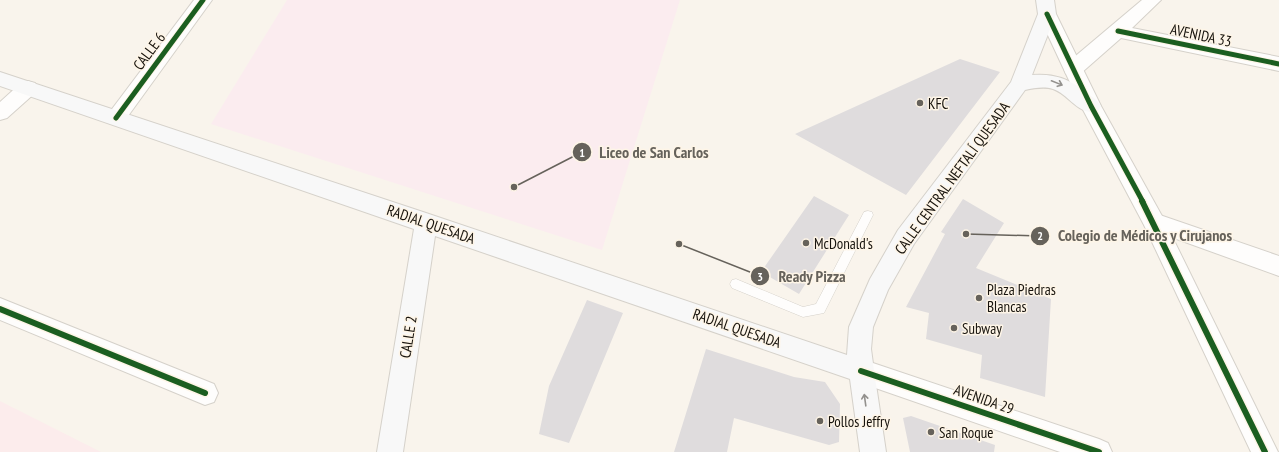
<svg xmlns="http://www.w3.org/2000/svg" width="1279" height="452" viewBox="0 0 1279 452" font-family="'PT Sans Narrow',sans-serif">
  <style>
    .industrial { fill: #fcecec }
    .education { fill: #fbecef }
    .building { fill: #dfdcdd }
    .lines { fill: none; stroke-linecap: round; stroke-linejoin: round }
    .service-casing { stroke: #d5d1ca; stroke-width: 1 }
    .minor-casing { stroke: #d5d1ca; stroke-width: 2 }
    .tertiary-casing { stroke: #d5d1ca; stroke-width: 2 }
    .secondary-casing { stroke: #d5d1ca; stroke-width: 2 }
    .service { fill: #fefdfc; fill-rule: evenodd }
    .minor { fill: #fefdfc; fill-rule: evenodd }
    .tertiary { fill: #fefdfc; fill-rule: evenodd }
    .secondary { fill: #f8f8f8; fill-rule: evenodd }
    .cycleway-far1-casing { stroke: #fef5e7; stroke-width: 7 }
    .cycleway-casing { stroke: #fef5e7; stroke-width: 9 }
    .cycleway-far1 { stroke: #1b5e20; stroke-width: 5 }
    .cycleway { stroke: #1b5e20; stroke-width: 6 }
    .oneway { stroke: #93918e }
    .poi-dot { fill: #66625b; stroke: #fef5e7; stroke-width: 1.5 }
    .labels { text-anchor: middle; dominant-baseline: central; stroke-width: 3; stroke-linejoin: round; paint-order: stroke }
    .street-label { font-size: 15px; fill: #17130d; stroke: #fef5e7 }
    .poi-label { font-size: 15px; fill: #17130d; stroke: #fef5e7; text-anchor: start }
    .leader { fill: none; stroke: #66625b; stroke-width: 1.5 }
    .callout-dot { fill: #66625b; stroke: #fef5e7; stroke-width: 1.5 }
    .mark-label { font-size: 12px; text-anchor: middle; font-weight: bold; fill: #fff }
    .callout-label { font-size: 16px; text-anchor: middle; font-weight: bold; fill: #66625b; stroke: #fef5e7; stroke-width: 3; stroke-linejoin: round; paint-order: stroke }
  </style>
  <rect width="100%" height="100%" fill="#f9f4ec"/>
  <!-- industrial -->
  <path class="industrial" d="M0 401 101 452H0Z"/>
  <!-- education -->
  <path class="education" d="M287 0H680L602 250 211 124Z"/>
  <!-- building -->
  <path class="building" d="M960 59 1000 72 906 195 795 134Z
    M814 196 849 215 799 294 761 272Z
    M963 199 1004 223 976 268 1051 299 1045 397 980 378 982 355 926 339 929 313 906 307 945 234 941 232Z
    M587 300 623 313 569 443 539 434 549 386Z
    M706 349 794 377 825 382 840 404 839 442 829 445 734 418 727 452H674Z
    M911 416 995 445 994 452H910L903 418Z"/>
  <g class="lines">
    <!-- service casing -->
    <g class="service-casing">
      <path id="service" d="M868 211 872 212 873 215 824 313 803 317 732 288 730 284 732 280 736 279 803 307 816 304 864 212Z"/>
    </g>
    <!-- minor casing -->
    <g class="minor-casing">
      <path id="minor" d="M194 0H212L123 123 116 125 109 123 106 118 109 113Z
        M1142 0H1161L1132 28 1279 57V71L1121 38 1080 74 1073 76 1066 74 1064 69 1066 64Z
        M28 81 35 83 38 88 35 93 7 118 0 120V102L21 83Z
        M1154 213 1279 256V276L1146 228 1143 222 1146 216Z
        M0 298 214 384 218 393 214 402 205 405 0 320Z
        M861 359 1099 439 1108 443 1112 452H1060L861 383 852 379 848 371 852 363Z"/>
    </g>
    <!-- tertiary casing -->
    <g class="tertiary-casing">
      <path id="tertiary" d="M1047 8 1053 10 1056 14 1101 106 1162 216 1278 452H1251L1144 225 1081 106 1038 14 1041 10Z"/>
    </g>
    <!-- secondary casing -->
    <g class="secondary-casing">
      <path id="secondary" d="M1036 0H1054L1056 14 1032 75C1054 73 1070 79 1087 93 1093 97 1097 100 1101 106L1098 111C1079 117 1069 94 1053 89 1044 86 1034 88 1025 90L914 244 888 290 873 327 871 349 874 371 886 452H860L850 379 435 236 403 452H377L414 229 0 86V72L426 213 847 355 849 327 870 279 898 230 1011 82 1038 14Z"/>
    </g>
    <!-- service -->
    <use href="#service" class="service"/>
    <!-- minor -->
    <use href="#minor" class="minor"/>
    <!-- tertiary -->
    <use href="#tertiary" class="tertiary"/>
    <!-- secondary -->
    <use href="#secondary" class="secondary"/>
    <!-- cycleway-far1 casing -->
    <g class="cycleway-far1-casing">
      <path id="cycleway-far1" d="M1047 14 1091 106 1143 202
        M1118 31 1279 64
        M116 118 203 0"/>
    </g>
    <!-- cycleway casing -->
    <g class="cycleway-casing">
      <path id="cycleway" d="M1142 201 1265 452
        M0 309 205 393
        M861 371 1099 452"/>
    </g>
    <!-- cycleway-far1 -->
    <use href="#cycleway-far1" class="cycleway-far1"/>
    <!-- cycleway -->
    <use href="#cycleway" class="cycleway"/>
  </g>
  <!-- one-way arrows -->
  <defs><path id="oneway-shaft" d="M-6 0H5M1.5-3L5.5 0L1.5 3" fill="none" stroke-width="1.6" stroke-linecap="round" stroke-linejoin="round"/></defs>
  <g class="oneway">
    <use href="#oneway-shaft" transform="translate(1057 83) rotate(22)"/>
    <use href="#oneway-shaft" transform="translate(865 400) rotate(-98)"/>
  </g>
  <!-- markers -->
  <g class="poi-dot">
    <circle cx="920" cy="103" r="4"/>
    <circle cx="806" cy="243" r="4"/>
    <circle cx="979" cy="298" r="4"/>
    <circle cx="954" cy="328" r="4"/>
    <circle cx="820" cy="421" r="4"/>
    <circle cx="931" cy="432" r="4"/>
  </g>
  <g class="labels">
    <!-- street labels -->
    <g class="street-label">
      <text transform="translate(1201 35) rotate(12)">AVENIDA 33</text>
      <text transform="translate(149 51) rotate(-53)">CALLE 6</text>
      <text transform="translate(952 178) rotate(-54)">CALLE CENTRAL NEFTALÍ QUESADA</text>
      <text transform="translate(431 224) rotate(19)">RADIAL QUESADA</text>
      <text transform="translate(737 328) rotate(19)">RADIAL QUESADA</text>
      <text transform="translate(408 337) rotate(-81)">CALLE 2</text>
      <text transform="translate(984 399) rotate(19)">AVENIDA 29</text>
    </g>
    <!-- poi labels -->
    <g class="poi-label">
      <text x="928" y="103">KFC</text>
      <text x="814" y="243">McDonald's</text>
      <text x="987" y="289">Plaza Piedras<tspan x="987" dy="17">Blancas</tspan></text>
      <text x="962" y="328">Subway</text>
      <text x="828" y="421">Pollos Jeffry</text>
      <text x="939" y="432">San Roque</text>
    </g>
  </g>
  <!-- callouts -->
  <path class="leader" d="M514 187L582 152M966 234L1040 236M679 244L760 276"/>
  <g class="callout-dot">
    <circle cx="514" cy="187" r="4"/>
    <circle cx="966" cy="234" r="4"/>
    <circle cx="679" cy="244" r="4"/>
    <circle cx="582" cy="152" r="10"/>
    <circle cx="1040" cy="236" r="10"/>
    <circle cx="760" cy="276" r="10"/>
  </g>
  <g class="mark-label">
    <text x="582" y="157">1</text>
    <text x="1040" y="240">2</text>
    <text x="760" y="281">3</text>
  </g>
  <g class="callout-label">
    <text x="654" y="158">Liceo de San Carlos</text>
    <text x="1145" y="241">Colegio de Médicos y Cirujanos</text>
    <text x="812" y="282">Ready Pizza</text>
  </g>
</svg>
